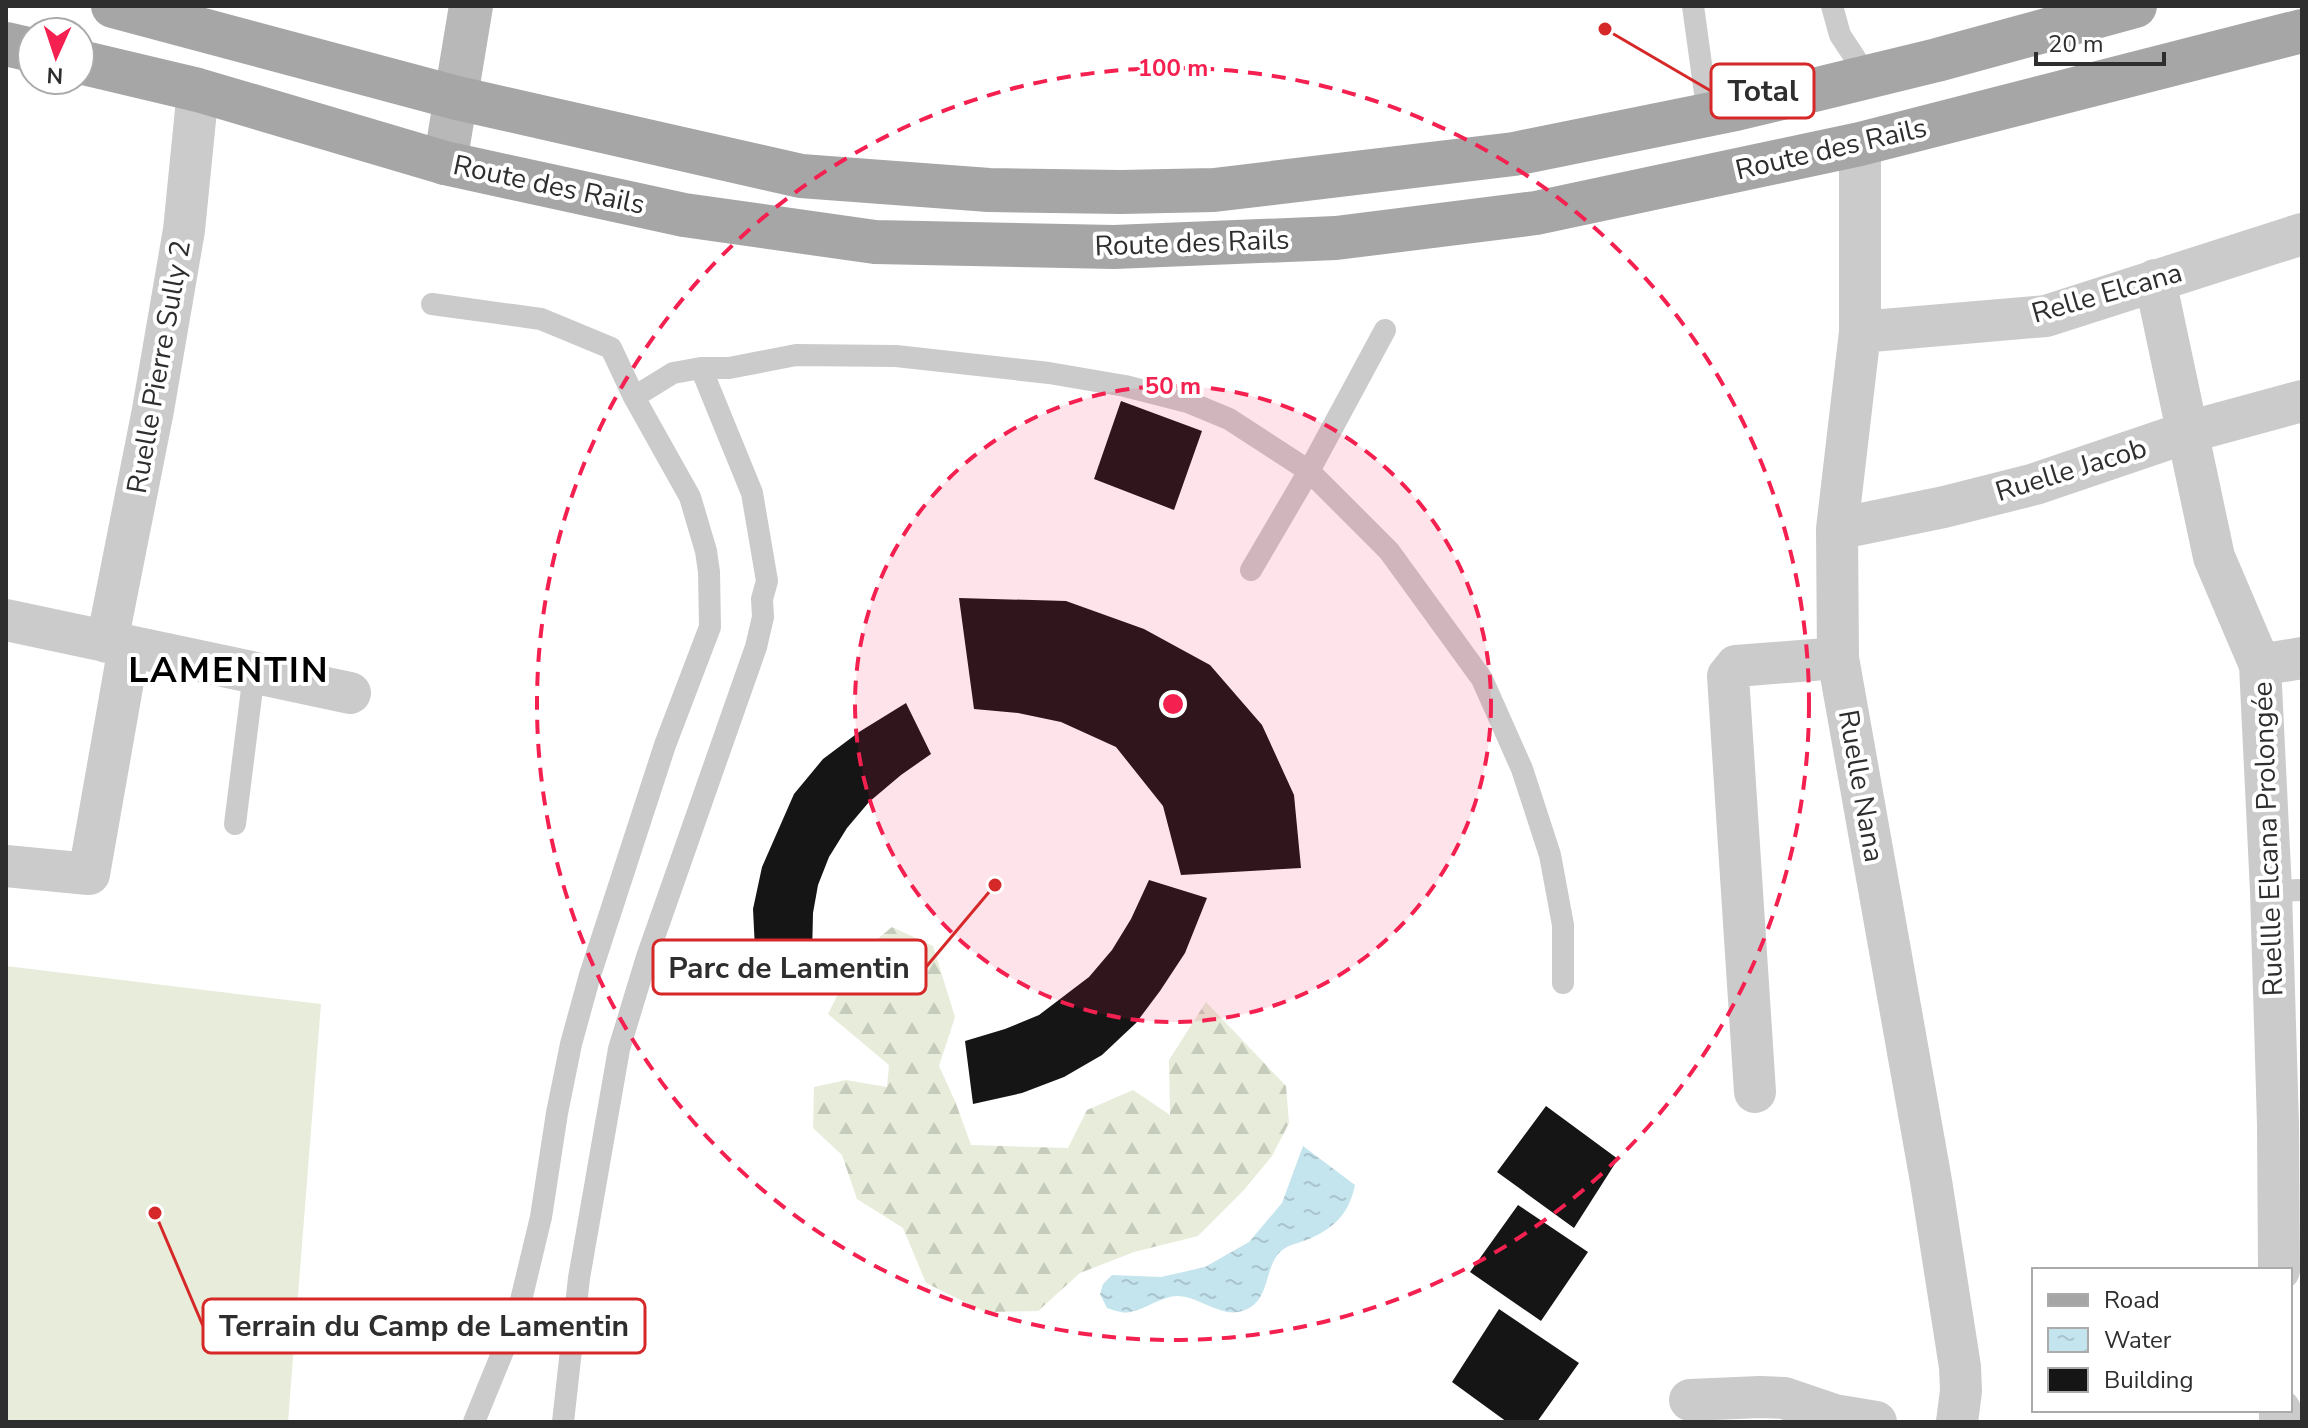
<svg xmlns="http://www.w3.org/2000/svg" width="2308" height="1428" viewBox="0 0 2308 1428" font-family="'Nunito Sans',sans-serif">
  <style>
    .forest { fill: url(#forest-firs) }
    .garden { fill: #e7edda }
    .water { fill: url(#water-ripples) }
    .building { fill: #151515 }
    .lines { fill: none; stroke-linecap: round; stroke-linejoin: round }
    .lane { stroke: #cbcbcb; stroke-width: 22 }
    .street { stroke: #cbcbcb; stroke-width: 42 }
    .secondary { stroke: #b8b8b8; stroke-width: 44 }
    .primary { stroke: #a6a6a6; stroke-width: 44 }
    .ring { fill: none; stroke: #f42050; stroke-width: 4; stroke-dasharray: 14 10 }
    .labels { text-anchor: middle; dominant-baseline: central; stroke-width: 8; stroke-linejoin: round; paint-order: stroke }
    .street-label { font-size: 28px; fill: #2e2e2e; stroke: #fff }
    .district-label { font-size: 36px; font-weight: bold; letter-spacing: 2px; fill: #000; stroke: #fff }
    .centre { fill: #f42050; stroke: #fff; stroke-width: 4 }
    .ring-label { font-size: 24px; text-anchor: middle; font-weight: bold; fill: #f42050; stroke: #fff; stroke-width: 8; stroke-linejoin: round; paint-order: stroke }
    .leader { fill: none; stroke: #d62828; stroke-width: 3 }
    .callout-dot { fill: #d62828; stroke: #fff; stroke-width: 3 }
    .callout { fill: #fff; stroke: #d62828; stroke-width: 3 }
    .callout-label { font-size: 30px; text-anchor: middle; font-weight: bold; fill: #2e2e2e }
  </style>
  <defs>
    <pattern id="forest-firs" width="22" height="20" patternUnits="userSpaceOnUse" patternTransform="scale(2)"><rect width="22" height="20" fill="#e7edda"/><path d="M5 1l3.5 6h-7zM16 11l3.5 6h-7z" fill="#c6ccbb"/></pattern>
    <pattern id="water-ripples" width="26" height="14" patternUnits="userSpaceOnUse" patternTransform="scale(2)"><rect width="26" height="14" fill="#c4e4ee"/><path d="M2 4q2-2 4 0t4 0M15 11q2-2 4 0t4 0" fill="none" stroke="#a9c4cc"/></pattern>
  </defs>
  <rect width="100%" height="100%" fill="#fff"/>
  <!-- forest -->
  <path class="forest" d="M892 927 933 946 955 1017 939 1066 955 1101 971 1145 1068 1148 1087 1110 1133 1090 1170 1115 1169 1060 1206 1002 1286 1086 1289 1123 1272 1156 1244 1190 1198 1236 1134 1252 1080 1273 1038 1311 985 1312 926 1283 903 1228 857 1199 842 1155 813 1128 814 1087 846 1080 887 1087 889 1065 828 1014 857 956Z"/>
  <!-- garden -->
  <path class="garden" d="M6 966 321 1004 288 1422H6Z"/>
  <!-- water -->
  <path class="water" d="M1303 1146 1355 1185C1349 1213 1336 1227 1309 1239 1300 1243 1289 1244 1281 1251 1263 1268 1271 1303 1242 1311 1221 1318 1199 1296 1177 1296 1160 1297 1146 1309 1130 1312 1123 1314 1114 1310 1107 1308L1100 1294 1103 1284 1112 1275 1161 1277 1205 1267 1249 1242 1282 1203Z"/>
  <!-- building -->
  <path class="building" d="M1121 401 1202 431 1174 510 1094 479Z
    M959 598 1066 601 1144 629 1210 665 1262 725 1294 795 1301 868 1181 875 1163 806 1116 747 1061 722 1018 713 974 709Z
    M906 703 931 754 901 775 869 802 847 828 829 857 818 885 813 913 812 956 755 949 753 909 762 867 794 794 823 759 859 732Z
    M1149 880 1207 898 1185 953 1160 991 1136 1023 1102 1055 1064 1077 1022 1093 973 1104 965 1041 1005 1029 1039 1015 1089 977 1112 950 1131 919Z
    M1546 1106 1618 1159 1574 1228 1497 1172Z
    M1518 1205 1588 1252 1541 1321 1470 1272Z
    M1499 1309 1579 1363 1537 1422H1507L1452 1382Z"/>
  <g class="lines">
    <!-- lane -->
    <path class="lane" d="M1693 6 1708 115
      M1832 6 1840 35 1867 76
      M432 304 541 319 611 348 634 397 673 373 701 368H729L796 355 896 356 1049 373 1125 386 1188 402 1229 419 1309 471 1389 551 1482 679 1522 769 1550 855 1563 925V983
      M1251 570 1309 471 1385 330
      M235 824 254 673
      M2271 891 2302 890
      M474 1422 517 1317 541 1217 557 1113 571 1044 590 975 665 745 710 627 709 572 706 551 690 497 634 397
      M563 1422 579 1278 619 1049 647 957 756 647 763 617 762 599 767 581 752 493 701 368"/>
    <!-- street -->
    <path class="street" d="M1860 144V332L1837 529 1838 658 1931 1181 1960 1367 1961 1391 1957 1422
      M2155 280 2214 557 2260 665 2271 891 2278 1124 2279 1270
      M1860 332 2046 316 2302 234
      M1837 529 1944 507 2035 484 2188 432 2302 401
      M6 620 350 693
      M107 642 153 410 184 230 198 90
      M2260 665 2302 658
      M6 866 89 874 129 647
      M1755 1092 1728 676 1736 666 1838 658
      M1690 1400 1760 1397 1784 1398 1834 1415 1876 1422
      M2280 1410V1422"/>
    <!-- secondary -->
    <path class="secondary" d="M445 163 471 6"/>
    <!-- primary -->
    <path class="primary" d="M113 6 457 98 801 176 989 190 1121 192 1214 190 1514 154 1736 109 1937 60 2135 6
      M6 44 32 50
      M80 62 198 90 445 163 684 215 875 242 1114 247 1336 238 1536 213 1860 144 2302 31"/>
  </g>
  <!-- distance rings -->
  <circle cx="1173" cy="704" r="318" fill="#f42050" fill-opacity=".12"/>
  <g class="ring">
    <circle cx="1173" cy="704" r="318"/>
    <circle cx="1173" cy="704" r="636"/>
  </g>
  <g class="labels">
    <!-- street labels -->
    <g class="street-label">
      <text transform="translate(1831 149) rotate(-13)">Route des Rails</text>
      <text transform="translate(549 185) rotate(12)">Route des Rails</text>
      <text transform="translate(1192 243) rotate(-2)">Route des Rails</text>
      <text transform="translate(2107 293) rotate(-16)">Relle Elcana</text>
      <text transform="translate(159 367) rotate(-80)">Ruelle Pierre Sully 2</text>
      <text transform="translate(2071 470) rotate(-17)">Ruelle Jacob</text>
      <text transform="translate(1861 786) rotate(80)">Ruelle Nana</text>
      <text transform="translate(2268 839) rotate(-92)">Ruellle Elcana Prolongée</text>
    </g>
    <!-- district labels -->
    <g class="district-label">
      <text x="229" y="670">LAMENTIN</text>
    </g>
  </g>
  <circle cx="1173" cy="704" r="12" class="centre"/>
  <g class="ring-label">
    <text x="1173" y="76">100 m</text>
    <text x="1173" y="394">50 m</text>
  </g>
  <!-- callouts -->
  <path class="leader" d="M1605 29L1711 91M995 885L926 967M155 1213L203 1326"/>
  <g class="callout-dot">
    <circle cx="1605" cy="29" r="8"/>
    <circle cx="995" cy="885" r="8"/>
    <circle cx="155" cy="1213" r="8"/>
  </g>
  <g class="callout">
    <rect x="1711" y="64" width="103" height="54" rx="8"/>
    <rect x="653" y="940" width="273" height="54" rx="8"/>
    <rect x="203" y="1299" width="442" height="54" rx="8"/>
  </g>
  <g class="callout-label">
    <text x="1763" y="101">Total</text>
    <text x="789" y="978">Parc de Lamentin</text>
    <text x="424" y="1336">Terrain du Camp de Lamentin</text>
  </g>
  <!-- border -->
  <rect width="2308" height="1428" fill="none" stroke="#2e2e2e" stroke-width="16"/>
  <!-- legend -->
  <rect x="2032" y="1268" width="260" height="144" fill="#ffffff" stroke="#ababab" stroke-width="2"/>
  <rect x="2048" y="1294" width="40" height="12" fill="#a6a6a6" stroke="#ababab" stroke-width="2"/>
  <text x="2104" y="1308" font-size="24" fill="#2e2e2e">Road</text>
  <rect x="2048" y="1328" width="40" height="24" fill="url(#water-ripples)" stroke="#ababab" stroke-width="2"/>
  <text x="2104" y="1348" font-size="24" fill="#2e2e2e">Water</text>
  <rect x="2048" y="1368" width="40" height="24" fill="#151515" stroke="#ababab" stroke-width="2"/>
  <text x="2104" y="1388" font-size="24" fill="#2e2e2e">Building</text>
  <!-- north arrow -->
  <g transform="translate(56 56) rotate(183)"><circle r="38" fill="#ffffff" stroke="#ababab" stroke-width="2"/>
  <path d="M0-6L14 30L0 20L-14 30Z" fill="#f42050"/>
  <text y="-12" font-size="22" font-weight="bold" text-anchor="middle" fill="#2e2e2e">N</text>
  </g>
  <!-- scale -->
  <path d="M2036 52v12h128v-12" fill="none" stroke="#2e2e2e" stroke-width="4"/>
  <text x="2048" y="52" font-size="24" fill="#2e2e2e" stroke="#ffffff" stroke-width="6" paint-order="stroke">20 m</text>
</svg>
